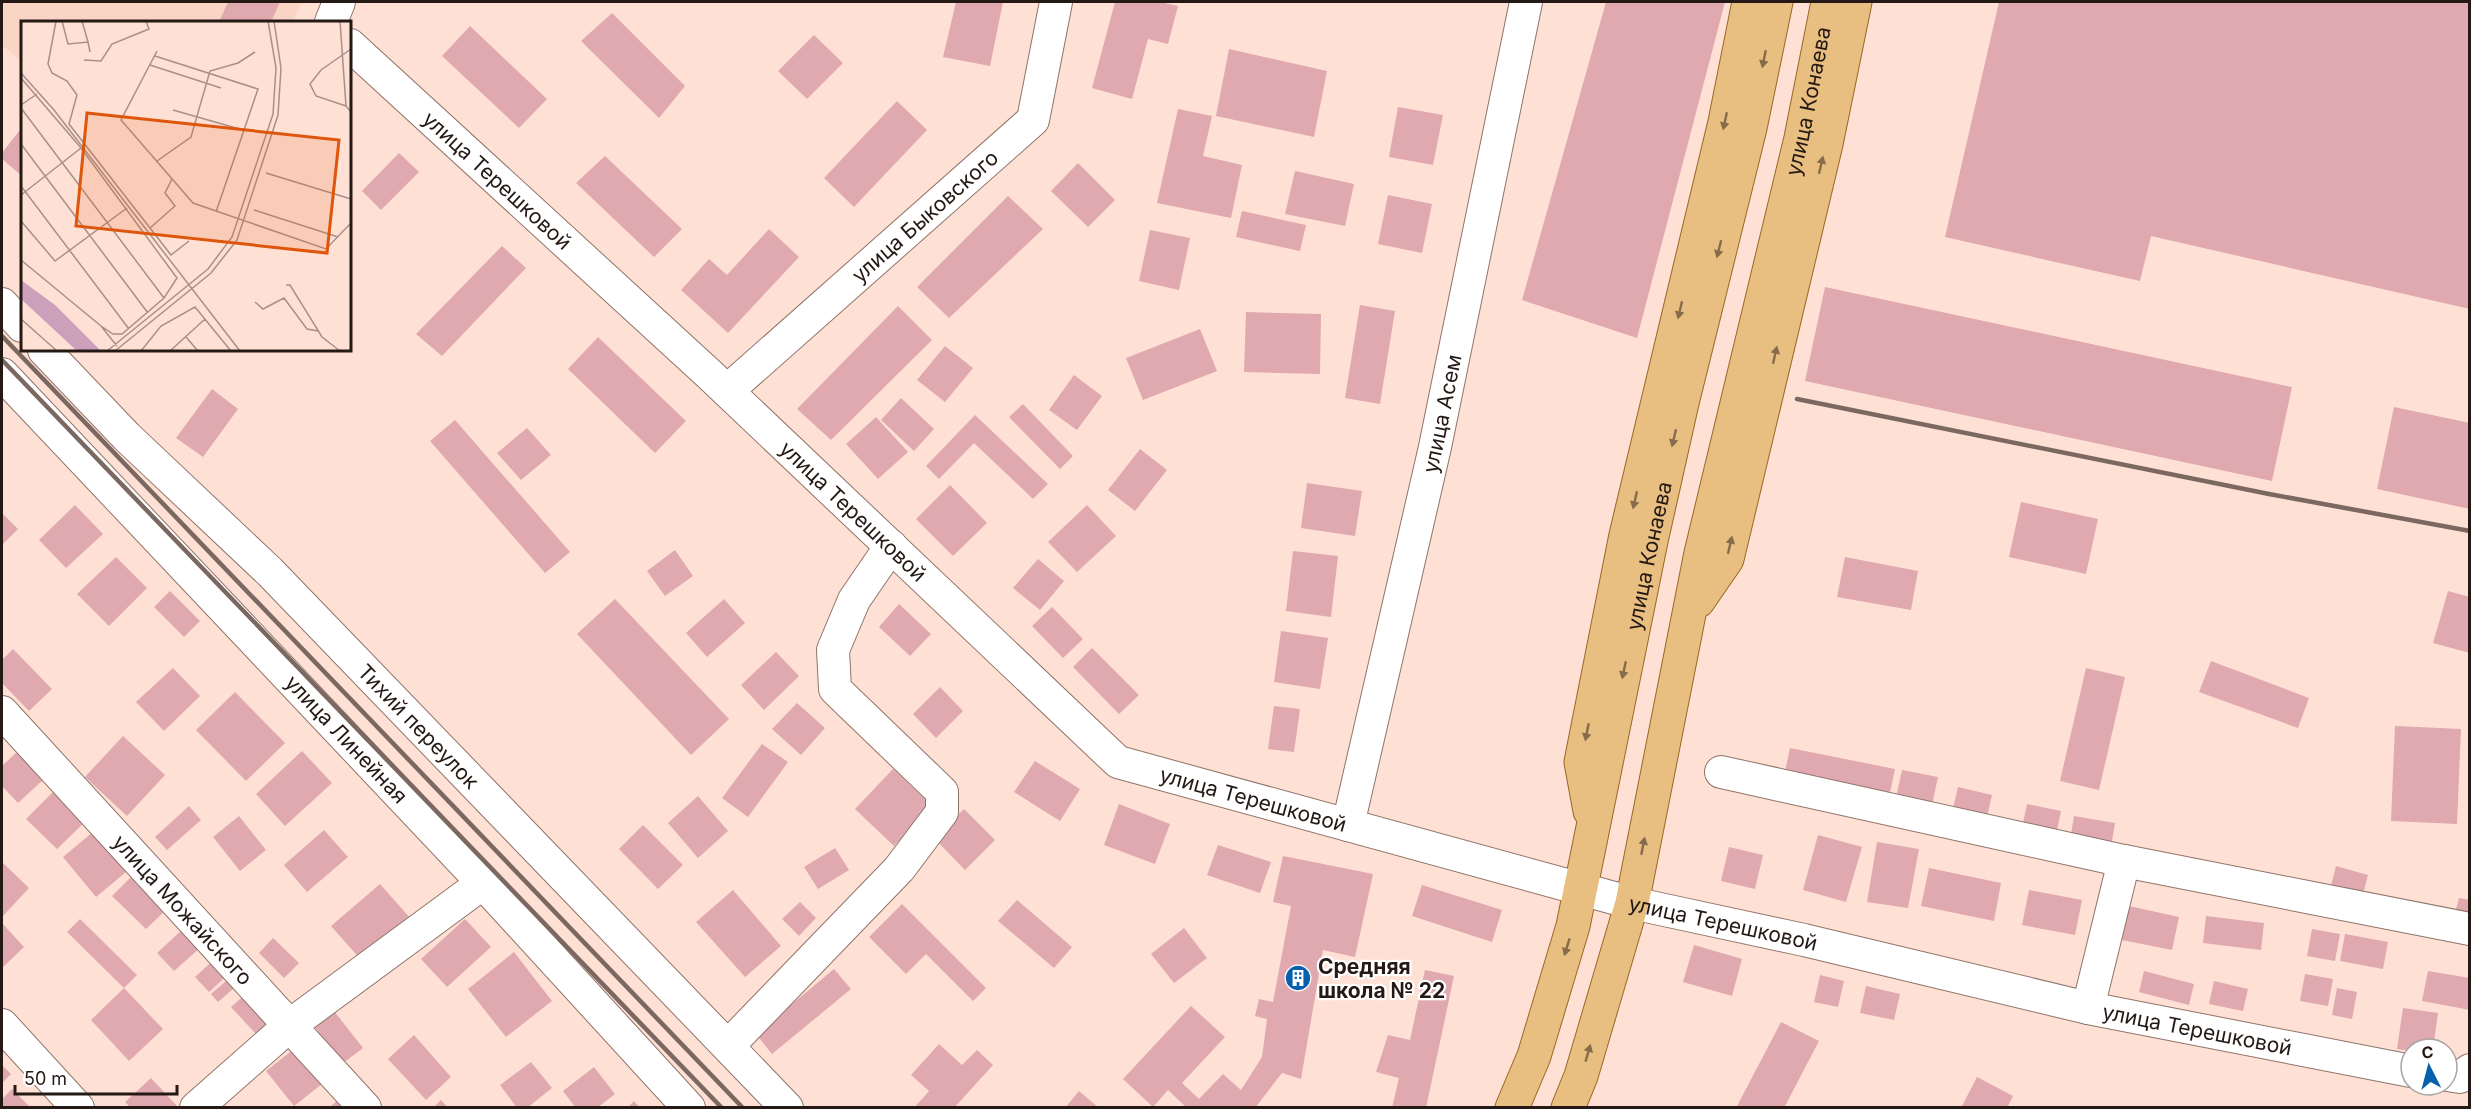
<svg xmlns="http://www.w3.org/2000/svg" width="2471" height="1109" viewBox="0 0 2471 1109" font-family="Inter,sans-serif">
  <style>
    .built { fill: #fad4c5 }
    .building { fill: #dfa9af }
    .lines { fill: none; stroke-linecap: round; stroke-linejoin: round }
    .minor-casing { stroke: #8f7469; stroke-width: 34 }
    .major-casing { stroke: #996825; stroke-width: 35 }
    .minor { stroke: #fff; stroke-width: 32 }
    .major { stroke: #e8be81; stroke-width: 33 }
    .rail { stroke: #7b6861; stroke-width: 4.5 }
    .oneway { fill: #866c4b }
    .labels { text-anchor: middle; dominant-baseline: central; stroke-width: 4.5; stroke-linejoin: round; paint-order: stroke }
    .street-label { font-size: 21px; fill: #241915; stroke: #fff }
    .poi-label { font-size: 21px; font-weight: bold; fill: #241915; stroke: #fff; text-anchor: start }
    .inset-road { fill: none; stroke: #a79088; stroke-width: 1.5 }
    .view { fill: #de560c; fill-opacity: 0.15; stroke: #de560c; stroke-width: 3 }
    .inset-edge { fill: none; stroke: #241915; stroke-width: 3 }
  </style>
  <rect width="100%" height="100%" fill="#ffe0d5"/>
  <!-- built -->
  <path class="built" d="M2 2H302L293 22H22V62L2 45Z"/>
  <!-- building -->
  <path class="building" d="M228 2H280L271 22H219Z
    M956 2H1003L990 66 943 57Z
    M1115 2H1160L1178 6 1168 44 1148 39 1132 99 1092 88Z
    M1606 2H1725L1637 338 1522 300Z
    M1999 2H2470V309L2151 236 2140 281 1945 237Z
    M612 13 685 86 659 118 581 41Z
    M470 26 547 99 519 128 442 56Z
    M814 35 843 63 807 99 778 71Z
    M1229 49 1327 71 1314 137 1216 116Z
    M897 101 927 130 854 207 824 178Z
    M1398 107 1443 115 1433 165 1389 157Z
    M1178 109 1212 116 1203 156 1242 165 1231 218 1157 203Z
    M19 131 22 133V176L2 159V153Z
    M399 153 419 172 381 210 362 191Z
    M605 156 682 229 654 257 576 183Z
    M1078 163 1115 200 1088 227 1051 191Z
    M1295 171 1354 184 1345 226 1285 214Z
    M1388 195 1432 204 1422 253 1378 244Z
    M1008 196 1043 229 949 318 917 287Z
    M1242 211 1306 225 1300 251 1236 237Z
    M769 229 799 257 728 333 681 290 709 259 727 275Z
    M1150 230 1190 238 1179 290 1139 281Z
    M502 246 526 268 442 356 416 334Z
    M1825 287 2292 387 2272 481 1805 381Z
    M1360 305 1395 311 1380 404 1345 398Z
    M898 306 932 340 831 440 797 409Z
    M1246 312 1321 314 1320 374 1244 372Z
    M1200 329 1217 371 1143 400 1126 358Z
    M598 337 686 421 655 453 568 369Z
    M945 346 973 368 945 402 917 380Z
    M1074 375 1102 396 1077 430 1049 410Z
    M212 389 238 409 203 457 176 438Z
    M901 398 934 429 914 451 881 420Z
    M1023 404 1073 456 1060 469 1009 417Z
    M2394 407 2470 423V509L2377 489Z
    M975 415 1048 484 1033 499 974 443 939 479 926 466Z
    M876 417 908 452 878 479 846 444Z
    M455 420 570 552 545 573 430 441Z
    M527 428 551 455 521 480 497 453Z
    M1140 449 1167 470 1135 511 1108 490Z
    M1307 483 1362 491 1355 536 1301 528Z
    M950 485 987 523 953 556 916 519Z
    M2021 502 2098 519 2086 574 2009 557Z
    M75 505 103 534 66 568 39 540Z
    M1087 505 1116 536 1077 572 1048 542Z
    M2 513 18 529 2 545Z
    M675 550 693 576 665 596 647 571Z
    M1293 551 1338 556 1331 617 1286 611Z
    M116 557 147 588 109 626 77 594Z
    M1845 557 1918 571 1911 610 1837 597Z
    M1038 559 1064 581 1040 610 1013 588Z
    M170 591 200 621 184 637 154 607Z
    M2448 591 2470 597V653L2433 643Z
    M615 599 729 719 691 755 577 634Z
    M724 599 745 623 707 657 686 633Z
    M899 604 931 634 910 656 879 627Z
    M1052 607 1083 639 1063 658 1032 626Z
    M1281 631 1328 638 1320 689 1274 682Z
    M1092 648 1139 695 1119 714 1073 667Z
    M13 649 52 689 29 711 2 683V660Z
    M776 652 799 676 764 710 741 685Z
    M2211 661 2309 698 2298 728 2199 692Z
    M173 668 200 696 164 731 136 702Z
    M2086 668 2125 677 2099 790 2060 781Z
    M940 687 963 711 936 738 913 714Z
    M235 692 285 743 246 781 196 730Z
    M797 703 825 728 801 755 772 729Z
    M1274 706 1300 709 1294 752 1268 749Z
    M2395 726 2461 729 2457 824 2391 821Z
    M123 736 165 775 127 816 85 777Z
    M762 744 788 762 748 817 722 798Z
    M1790 748 1895 769 1889 797 1784 776Z
    M302 751 332 783 285 826 256 794Z
    M17 752 43 780 18 803 2 786V766Z
    M1035 761 1080 789 1060 821 1014 792Z
    M893 769 932 806 894 846 855 809Z
    M1902 770 1938 777 1932 805 1896 798Z
    M1958 787 1992 795 1986 821 1952 813Z
    M56 789 87 820 57 849 26 819Z
    M698 796 728 831 698 858 668 823Z
    M1119 804 1170 824 1155 864 1104 845Z
    M2027 804 2061 811 2054 844 2020 837Z
    M189 806 201 820 167 850 155 837Z
    M964 809 995 840 965 870 934 838Z
    M239 816 266 850 240 871 213 837Z
    M2074 816 2115 823 2110 853 2069 846Z
    M643 825 683 865 658 889 619 849Z
    M324 830 348 857 307 892 284 865Z
    M93 832 126 872 96 897 63 857Z
    M1818 835 1862 847 1846 902 1803 890Z
    M1877 842 1919 849 1908 908 1867 902Z
    M1218 845 1271 862 1260 893 1207 875Z
    M1729 847 1763 855 1755 889 1721 881Z
    M835 848 849 870 818 889 804 867Z
    M1283 856 1373 874 1355 957 1323 950 1301 1079 1282 1073 1255 1108H1187L1168 1090 1153 1107 1123 1079 1191 1006 1225 1037 1182 1083 1199 1099 1223 1074 1241 1090 1262 1057 1267 1019 1255 1016 1259 999 1273 1002 1291 906 1273 902Z
    M2 862 29 888 3 916 2 915Z
    M2336 866 2368 875 2360 906 2328 898Z
    M1929 868 2001 883 1994 921 1921 906Z
    M134 874 168 908 146 929 112 896Z
    M380 884 411 919 362 961 331 926Z
    M1422 885 1502 910 1492 942 1412 916Z
    M733 890 781 946 745 977 696 922Z
    M2029 890 2082 900 2075 935 2022 925Z
    M2459 898 2470 900V916L2455 913Z
    M1017 900 1072 947 1054 968 998 921Z
    M800 902 816 918 799 936 782 919Z
    M902 904 986 988 973 1001 926 954 906 974 869 937Z
    M2129 906 2179 917 2172 950 2122 940Z
    M2206 916 2264 923 2261 950 2203 943Z
    M80 919 137 975 124 988 67 932Z
    M465 919 491 947 447 987 421 959Z
    M2 923 24 947 2 968Z
    M184 928 201 947 174 971 157 953Z
    M1184 928 1207 958 1174 983 1151 954Z
    M2312 929 2340 934 2335 961 2307 956Z
    M2345 934 2388 942 2383 969 2340 961Z
    M273 938 299 963 284 978 259 953Z
    M1694 945 1742 959 1732 996 1683 982Z
    M514 952 552 1001 506 1037 468 989Z
    M217 957 231 972 209 992 195 977Z
    M834 969 851 989 772 1054 756 1034Z
    M1425 970 1454 976 1426 1108H1392L1399 1078 1376 1072 1388 1035 1410 1040Z
    M2144 971 2194 984 2189 1005 2139 992Z
    M2428 971 2470 978V1010L2422 1001Z
    M2305 974 2333 979 2328 1006 2300 1001Z
    M233 975 240 983 218 1002 211 994Z
    M1820 975 1844 981 1838 1007 1814 1002Z
    M2214 981 2248 989 2243 1011 2209 1004Z
    M1866 986 1900 994 1894 1020 1860 1013Z
    M124 988 163 1029 129 1061 91 1020Z
    M2337 988 2357 992 2352 1019 2332 1015Z
    M248 992 273 1018 256 1034 231 1007Z
    M2403 1008 2438 1013 2433 1049H2411V1051L2397 1049Z
    M334 1011 363 1048 343 1063 314 1026Z
    M1781 1022 1819 1041 1784 1108H1736Z
    M414 1035 451 1077 426 1100 388 1059Z
    M939 1044 962 1065 977 1050 993 1065 954 1108H914L929 1091 911 1075Z
    M299 1045 327 1080 294 1106 266 1071Z
    M531 1062 552 1088 527 1108H517L500 1085Z
    M2 1065 11 1074 2 1083Z
    M594 1067 615 1094 597 1108H576L563 1091Z
    M1977 1077 2013 1096 2007 1108H1961Z
    M151 1078 177 1106 175 1108H131L125 1102Z
    M12 1089 31 1108H2V1099Z
    M1079 1091 1099 1108H1065Z
    M341 1097 350 1108H329Z
    M441 1100 448 1108H433Z
    M634 1101 640 1108H627Z"/>
  <g class="lines">
    <!-- minor casing -->
    <g class="minor-casing">
      <g id="minor">
        <path d="M331 22 339 2"/>
        <path id="s1" d="M350 45 709 374 1118 762 1632 903 1804 940 2088 1008 2411 1071"/>
        <path d="M2 304 22 326"/>
        <path id="s2" d="M44 350 127 437 270 572 787 1108"/>
        <path id="s3" d="M2 374 483 883 689 1108"/>
        <path id="s4" d="M727 391 1033 120 1056 2"/>
        <path id="s5" d="M2 712 365 1108"/>
        <path d="M1721 772 2124 861 2470 929"/>
        <path id="s6" d="M1348 825 1435 447 1526 2"/>
        <path d="M2088 1008 2124 861"/>
        <path d="M2 1025 78 1108"/>
        <path d="M728 1046 899 869 942 812V792L835 689 833 650 854 600 891 546"/>
        <path d="M2447 1075 2460 1077 2470 1070"/>
        <path d="M196 1108 289 1026 483 883"/>
      </g>
    </g>
    <!-- major casing -->
    <g class="major-casing">
      <g id="major">
        <path d="M1698 601 1727 559 1826 144 1855 2"/>
        <path d="M1590 811 1581 762 1626 535 1725 122 1749 2"/>
        <path id="s7" d="M1512 1108 1534 1056 1573 926 1651 541 1682 403 1750 128 1776 2"/>
        <path id="s8" d="M1568 1108 1581 1076 1632 903 1701 553 1801 138 1828 2"/>
      </g>
    </g>
    <!-- minor -->
    <use href="#minor" class="minor"/>
    <!-- major -->
    <use href="#major" class="major"/>
    <!-- rail -->
    <path class="rail" d="M2 336 743 1108
      M2 360 722 1108
      M1797 399 2269 494 2470 531"/>
  </g>
  <!-- one-way arrows -->
  <defs><path id="oneway-solid" d="M-6-.8H1V-3.2L6.5 0L1 3.2V.8H-6Z" transform="scale(1.5)"/></defs>
  <g class="oneway">
    <use href="#oneway-solid" transform="translate(1764 59) rotate(101)"/>
    <use href="#oneway-solid" transform="translate(1725 121) rotate(102)"/>
    <use href="#oneway-solid" transform="translate(1821 165) rotate(-77)"/>
    <use href="#oneway-solid" transform="translate(1719 249) rotate(104)"/>
    <use href="#oneway-solid" transform="translate(1680 310) rotate(103)"/>
    <use href="#oneway-solid" transform="translate(1775 355) rotate(-77)"/>
    <use href="#oneway-solid" transform="translate(1674 438) rotate(103)"/>
    <use href="#oneway-solid" transform="translate(1635 500) rotate(103)"/>
    <use href="#oneway-solid" transform="translate(1730 545) rotate(-77)"/>
    <use href="#oneway-solid" transform="translate(1624 670) rotate(102)"/>
    <use href="#oneway-solid" transform="translate(1587 732) rotate(101)"/>
    <use href="#oneway-solid" transform="translate(1643 846) rotate(-79)"/>
    <use href="#oneway-solid" transform="translate(1567 947) rotate(107)"/>
    <use href="#oneway-solid" transform="translate(1588 1053) rotate(-74)"/>
  </g>
  <!-- icons -->
  <defs>
    <g id="building-disc" transform="scale(1.35)"><circle r="9.5" fill="#0760ae" stroke="#fff"/><path d="M-4-6H4V6H1V3H-1V6H-4ZM-2.5-4.3h1.7v1.8h-1.7ZM.8-4.3h1.7v1.8H.8ZM-2.5-1h1.7V.8h-1.7ZM.8-1h1.7V.8H.8Z" fill="#fff"/></g>
  </defs>
  <g fill-rule="evenodd">
    <use href="#building-disc" x="1298" y="978"/>
  </g>
  <g class="labels">
    <!-- street labels -->
    <g class="street-label">
      <text stroke="none"><textPath href="#s8" startOffset="1036">улица Конаева</textPath></text>
      <text stroke="none"><textPath href="#s1" startOffset="200">улица Терешковой</textPath></text>
      <text stroke="none"><textPath href="#s4" startOffset="264">улица Быковского</textPath></text>
      <text stroke="none"><textPath href="#s6" startOffset="422">улица Асем</textPath></text>
      <text stroke="none"><textPath href="#s1" startOffset="686">улица Терешковой</textPath></text>
      <text stroke="none"><textPath href="#s7" startOffset="570">улица Конаева</textPath></text>
      <text stroke="none"><textPath href="#s2" startOffset="531">Тихий переулок</textPath></text>
      <text stroke="none"><textPath href="#s3" startOffset="502">улица Линейная</textPath></text>
      <text stroke="none"><textPath href="#s1" startOffset="1191">улица Терешковой</textPath></text>
      <text stroke="none"><textPath href="#s5" startOffset="268">улица Можайского</textPath></text>
      <text stroke="none"><textPath href="#s1" startOffset="1677">улица Терешковой</textPath></text>
      <text stroke="none"><textPath href="#s1" startOffset="2163">улица Терешковой</textPath></text>
    </g>
    <!-- poi labels -->
    <g class="poi-label">
      <text x="1318" y="966">Средняя<tspan x="1318" dy="24">школа № 22</tspan></text>
    </g>
  </g>
  <!-- overview -->
  <g transform="translate(21 21)">
    <rect width="330" height="330" fill="#ffe0d5"/>
    <path d="M0 259 34 284 80 330H56L0 278Z" fill="#cca0bb"/>
    <path class="inset-road" d="M35 0 27 43 31 52 46 60 56 74 48 103 150 234 168 220M41 0 47 23 67 21 69 31M61 0 67 21M319 0 325 85 330 91M136 30 100 99 172 182 305 228 330 202M134 35 237 68 195 191M63 39 80 40 91 23 128 8 125 0M129 44 200 67M0 52 33 89 219 330M0 57 60 127 156 257 143 277 101 313H92L80 305M0 84 16 73M325 85 295 75 289 63 300 49 330 28M0 87 143 277M152 89 222 109M0 123 127 292M136 140 170 116 189 50 217 42 234 31M245 152 330 178M0 165 108 308M0 174 60 127M233 189 317 216M0 200 34 240 106 187M129 207 154 185 144 172 151 158M0 239 80 305 96 325M265 264H269L301 316 319 330M234 281 242 288 263 277 286 308 297 310M0 298 36 330M165 316 177 330M86 330 187 248 211 216 252 93 255 47 247 0M94 330 190 252 216 219 257 94 260 47 253 0M120 330 140 305 174 286 210 330M149 330 184 298"/>
    <path class="view" d="M66 92 318 119 306 232 55 205Z"/>
    <rect width="330" height="330" class="inset-edge"/>
  </g>
  <!-- border -->
  <rect width="2471" height="1109" fill="none" stroke="#241915" stroke-width="6"/>
  <!-- north arrow -->
  <g transform="translate(2429 1067) rotate(354)"><circle r="28" fill="#ffffff" stroke="#a7a3a1" stroke-width="1.5"/>
  <path d="M0-4.5L10 22L0 15L-10 22Z" fill="#0760ae"/>
  <text y="-9" font-size="16" font-weight="bold" text-anchor="middle" fill="#241915">С</text>
  </g>
  <!-- scale -->
  <path d="M15 1085v9h162v-9" fill="none" stroke="#241915" stroke-width="3"/>
  <text x="24" y="1085" font-size="18" fill="#241915" stroke="#ffffff" stroke-width="4.5" paint-order="stroke">50 m</text>
</svg>
